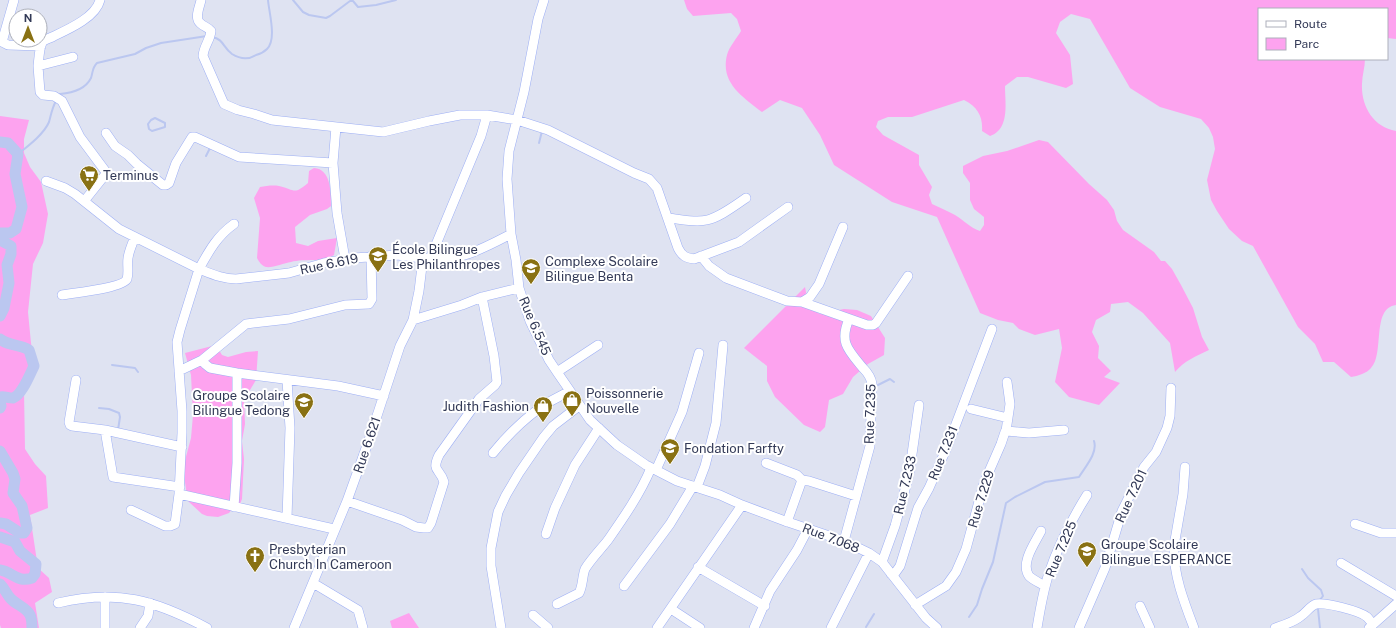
<svg xmlns="http://www.w3.org/2000/svg" width="1396" height="628" viewBox="0 0 1396 628" font-family="'Public Sans',sans-serif">
  <style>
    .green { fill: #fda3ef }
    .lines { fill: none; stroke-linecap: round; stroke-linejoin: round }
    .stream { stroke: #bbc7f0; stroke-width: 2 }
    .river { stroke: #bbc7f0; stroke-width: 11 }
    .minor-casing { stroke: #9daff5; stroke-width: 10 }
    .minor { stroke: #fff; stroke-width: 9 }
    .labels { text-anchor: middle; dominant-baseline: central; stroke-width: 4; stroke-linejoin: round; paint-order: stroke }
    .poi-label { font-size: 13px; fill: #323956; stroke: #fff; text-anchor: start }
    .street-label { font-size: 13px; fill: #323956; stroke: #fff }
  </style>
  <rect width="100%" height="100%" fill="#dfe3f2"/>
  <!-- green -->
  <path class="green" d="M684 0H1396V39L1387 38V9H1259V59H1365C1365 67 1362 76 1362 84 1361 106 1373 127 1396 131V305C1371 308 1385 354 1371 368 1367 373 1358 376 1351 377L1334 362H1323L1315 344 1298 327 1253 246 1242 241 1229 229 1217 211 1211 200 1207 180 1215 149 1213 137 1209 128 1201 119 1160 107 1130 88 1090 19 1071 14 1060 22 1056 33 1070 55 1073 84 1066 88 1028 77H1017L1005 86C1005 103 1010 129 990 136L982 131C983 117 978 107 964 100L912 117H888L878 121 876 127 883 135 919 155V165L932 187 929 195 932 204C940 208 948 211 955 215 965 221 969 227 980 231L984 225V217L974 209 970 200V183L963 173V166L983 156 1007 151 1039 140 1048 142 1089 184 1107 200 1114 210 1117 221 1123 230 1154 252 1161 261H1165L1172 269 1181 285 1193 308 1202 337 1209 350C1196 356 1184 361 1175 372L1170 343 1143 313 1128 302 1111 304 1110 312 1096 320 1092 332 1099 346 1098 358 1111 371 1104 377 1120 383 1099 405 1069 397 1055 382 1062 348 1059 329 1035 335 1019 329 1013 323 998 320 980 313 937 217 892 202 834 165 820 135 802 108 780 100 762 112C743 97 720 83 727 55 729 47 737 38 741 31L737 19 731 13 693 16 687 9Z
    M0 116 29 120 24 139V153L30 167 41 182 48 214 43 243 33 264 28 312 31 343 36 370 24 391 25 449 35 464 46 476 48 508 30 515 38 568 49 578 52 592 35 603 39 628H1L0 625Z
    M314 168C331 169 331 192 331 206L327 209 310 215 295 227 296 243 308 246 318 241 337 238 334 255C322 263 305 258 291 262 284 263 273 268 266 267 262 266 259 262 257 258L260 218 254 198 260 187C266 186 273 185 279 186 295 190 294 195 308 183L309 171Z
    M805 287 809 308 820 314 844 309 857 310 871 316 885 338 884 355 868 364 853 377 843 394 829 400 825 427 820 432 804 425 775 397 767 381V366L744 348Z
    M216 345 222 355 228 357 246 352 258 351 256 380 244 400 245 424 242 441 244 459 242 499 240 504 234 507 229 513 218 517 207 516 202 514 189 502 187 496 183 468 191 438 193 415 191 375 185 353Z
    M409 613 419 628H392L390 621Z"/>
  <g class="lines">
    <!-- stream -->
    <path class="stream" d="M293 0 303 12 309 15 326 18 330 16 350 1H353L358 7 376 5 396 0
      M212 37C224 39 223 48 232 54 240 59 248 60 256 55 260 54 264 52 267 49 277 39 269 13 268 0
      M59 96 60 94C72 93 85 90 91 78 93 72 92 68 97 63L135 54 146 48 161 43 207 36
      M155 118 165 123V127L152 131 149 129 148 124 151 120Z
      M539 143 542 131
      M18 154C28 146 44 134 49 122 51 115 52 108 56 101
      M206 156 210 148H211
      M112 365 135 368 138 372
      M876 386 890 379 894 382
      M99 408 109 409 119 413 120 417 118 430
      M1302 569 1308 578 1321 590 1323 596 1319 601
      M1318 609 1320 628
      M969 617 977 605 982 589 993 562 1006 503 1015 497 1045 482 1079 477C1085 467 1098 453 1094 441
      M866 627 874 614"/>
    <!-- river -->
    <path class="river" d="M0 142 8 143 18 154 15 174 22 207 16 229 10 233H0
      M0 240 11 246V254L7 265 9 283 4 308 0 316
      M0 339C8 346 20 344 29 350L34 366C30 374 22 395 13 398 8 398 4 396 0 397
      M0 402 1 406 0 408
      M0 451 13 473 15 479 13 493 22 506 27 528 24 533H20L6 524 0 523
      M0 537 15 542 20 551 36 564 35 574 32 578C17 583 13 572 0 570
      M0 584C5 589 7 595 11 599 17 605 27 608 30 615 32 619 32 624 32 628"/>
    <!-- minor casing -->
    <g class="minor-casing">
      <path id="minor" d="M14 0 2 42 8 45 41 46
        M201 0C200 6 194 18 200 23 204 27 208 27 211 31 210 41 204 45 203 56L224 104 238 110 254 114 272 120 383 132 429 121 460 115H487
        M544 0 538 19 524 92 509 151 507 179 511 234 516 260 519 288 530 321 549 360 557 372 590 420 617 445 646 465 677 481 720 495 742 505 785 521 844 541 869 553 882 562 926 618 937 628
        M73 57 38 66C39 59 39 47 43 41 46 39 51 38 54 36 69 29 96 17 100 0
        M38 66 40 92 43 95 54 96 62 101 80 137 106 172 105 175 85 200
        M106 133 115 146 128 155 137 164 163 185H166L169 183 176 163 192 137H195L239 157 333 163 337 213 345 259
        M333 163 336 127
        M46 181 65 188 75 194 119 229 199 269 180 330 177 342 182 411V433L179 494 175 524 170 526H165L131 510
        M668 218C680 219 695 223 707 220 720 217 734 206 746 198
        M234 224C217 236 209 251 199 269 212 274 223 279 236 279L289 273 324 263 354 258 397 255 430 259 481 136 487 115 517 120 548 130 634 173 649 179 657 188 678 248C682 256 686 258 694 259L739 242 788 207
        M701 256 709 266 726 278 787 301 802 302 867 325H873L876 323 908 276
        M430 259C459 262 486 247 511 234
        M62 295C73 293 123 288 127 279 129 273 127 265 128 258 129 251 132 244 135 237
        M802 302 810 297 819 284 843 227
        M413 320 462 305 482 297 519 288
        M202 360 205 364 210 368 237 373 338 386 384 396
        M179 371 202 360 246 324 289 319 345 305 369 304 372 299 371 256
        M557 372 598 345
        M76 380 69 422 70 425 72 426 105 430 182 447
        M971 409 1008 418
        M105 430 113 477 180 487
        M1006 431 1010 404 1007 382
        M493 453C506 437 521 422 537 410 547 402 559 397 570 391
        M766 463 797 475 802 480 809 481 856 496
        M1185 467 1183 494 1174 546C1173 574 1184 602 1194 628
        M656 470 682 412 699 353
        M697 487 705 466 716 423 723 345
        M179 494 334 529
        M347 501 402 520 416 527 424 528H428L431 523 444 482C440 468 431 472 439 455L479 399 495 385 497 382 494 356 482 297
        M234 507 237 463V373
        M287 518 290 428 287 380
        M787 522 802 480
        M1355 524 1381 533H1396
        M1041 531C1035 543 1020 563 1029 576 1033 580 1040 583 1045 586
        M546 534 555 508 575 465 599 428
        M844 541 870 446 872 384C871 377 868 373 863 368 848 350 839 342 849 319
        M882 562 895 526 909 475 919 405
        M1341 563 1396 596
        M698 567 765 606
        M891 574 895 573 900 566 918 508 929 488 948 445 992 329
        M313 583 358 610 363 628
        M624 586 670 524 693 486
        M105 597V628
        M58 603C117 589 155 600 207 628
        M557 604 579 593C583 586 582 577 585 569 591 559 601 549 608 540 624 517 640 494 651 468
        M915 605 946 586 956 572 966 549 984 483 1001 444 1005 432 1006 431 1029 433 1064 430
        M1140 606 1150 628
        M671 609 700 628
        M533 615 548 628
        M140 628 148 616 150 603
        M294 628 347 501 370 437 400 346 413 320 419 291 423 258
        M501 628 491 566V548L498 512 506 495 519 473 543 438 553 426 579 406
        M657 628 742 505
        M754 628 770 591 797 550 808 529
        M831 628 869 553
        M1037 628C1040 610 1043 591 1049 573 1058 546 1072 519 1087 495
        M1079 628 1105 568 1122 511 1144 467 1156 452 1167 428 1170 416 1171 388
        M1275 628C1284 625 1294 622 1301 616 1306 613 1310 606 1316 604 1325 602 1360 611 1367 617 1369 619 1371 622 1373 624
        M1369 628 1396 604"/>
    </g>
    <!-- minor -->
    <use href="#minor" class="minor"/>
  </g>
  <!-- icons -->
  <defs>
    <g id="supermarket-pin" transform="scale(1)"><path d="M0 17L-7.5 6A9.5 9.5 0 1 1 7.5 6Z" fill="#897113" stroke="#fff"/><path d="M-6-5.5h2.5l.6 2H6L4.5 2H-2.5L-4.4-4H-6ZM-1.5 3.2a1.3 1.3 0 1 0 .1 0ZM3 3.2a1.3 1.3 0 1 0 .1 0Z" fill="#fff"/></g>
    <g id="school-pin" transform="scale(1)"><path d="M0 17L-7.5 6A9.5 9.5 0 1 1 7.5 6Z" fill="#897113" stroke="#fff"/><path d="M0-5L7-2L0 1L-7-2ZM-4 1L0 2.5L4 1V4Q0 6-4 4Z" fill="#fff"/></g>
    <g id="shop-pin" transform="scale(1)"><path d="M0 17L-7.5 6A9.5 9.5 0 1 1 7.5 6Z" fill="#897113" stroke="#fff"/><path d="M-5-2.5h2.3a2.7 3.5 0 0 1 5.4 0H5L5.5 6h-11ZM-1.5-2.5h3a1.5 2.3 0 0 0-3 0Z" fill="#fff"/></g>
    <g id="church-pin" transform="scale(1)"><path d="M0 17L-7.5 6A9.5 9.5 0 1 1 7.5 6Z" fill="#897113" stroke="#fff"/><path d="M-1.2-6h2.4v3.5h3.3v2.4h-3.3V6h-2.4V-.1h-3.3v-2.4h3.3Z" fill="#fff"/></g>
  </defs>
  <g fill-rule="evenodd">
    <use href="#supermarket-pin" x="89" y="175"/>
    <use href="#school-pin" x="378" y="256"/>
    <use href="#school-pin" x="531" y="268"/>
    <use href="#shop-pin" x="572" y="400"/>
    <use href="#school-pin" x="304" y="402"/>
    <use href="#shop-pin" x="543" y="406"/>
    <use href="#school-pin" x="670" y="448"/>
    <use href="#school-pin" x="1087" y="551"/>
    <use href="#church-pin" x="255" y="556"/>
  </g>
  <g class="labels">
    <!-- poi labels -->
    <g class="poi-label">
      <text x="103" y="175">Terminus</text>
      <text x="392" y="249">École Bilingue<tspan x="392" dy="15">Les Philanthropes</tspan></text>
      <text x="545" y="261">Complexe Scolaire<tspan x="545" dy="15">Bilingue Benta</tspan></text>
      <text x="586" y="393">Poissonnerie<tspan x="586" dy="15">Nouvelle</tspan></text>
      <text x="290" y="395" text-anchor="end">Groupe Scolaire<tspan x="290" dy="15">Bilingue Tedong</tspan></text>
      <text x="529" y="406" text-anchor="end">Judith Fashion</text>
      <text x="684" y="448">Fondation Farfty</text>
      <text x="1101" y="544">Groupe Scolaire<tspan x="1101" dy="15">Bilingue ESPERANCE</tspan></text>
      <text x="269" y="549">Presbyterian<tspan x="269" dy="15">Church In Cameroon</tspan></text>
    </g>
    <!-- street labels -->
    <g class="street-label">
      <text transform="translate(329 264) rotate(-12)">Rue 6.619</text>
      <text transform="translate(535 326) rotate(67)">Rue 6.545</text>
      <text transform="translate(870 414) rotate(-88)">Rue 7.235</text>
      <text transform="translate(367 445) rotate(-71)">Rue 6.621</text>
      <text transform="translate(943 453) rotate(-68)">Rue 7.231</text>
      <text transform="translate(905 485) rotate(-77)">Rue 7.233</text>
      <text transform="translate(1131 496) rotate(-65)">Rue 7.201</text>
      <text transform="translate(981 499) rotate(-73)">Rue 7.229</text>
      <text transform="translate(831 538) rotate(21)">Rue 7.068</text>
      <text transform="translate(1061 549) rotate(-67)">Rue 7.225</text>
    </g>
  </g>
  <!-- legend -->
  <rect x="1258" y="8" width="130" height="52" fill="#ffffff" stroke="#adb0bb"/>
  <rect x="1266" y="21" width="20" height="6" fill="#ffffff" stroke="#adb0bb"/>
  <text x="1294" y="28" font-size="12" fill="#323956">Route</text>
  <rect x="1266" y="38" width="20" height="12" fill="#fda3ef" stroke="#adb0bb"/>
  <text x="1294" y="48" font-size="12" fill="#323956">Parc</text>
  <!-- north arrow -->
  <g transform="translate(28 28)"><circle r="19" fill="#ffffff" stroke="#adb0bb"/>
  <path d="M0-3L7 15L0 10L-7 15Z" fill="#897113"/>
  <text y="-6" font-size="11" font-weight="bold" text-anchor="middle" fill="#323956">N</text>
  </g>
</svg>
